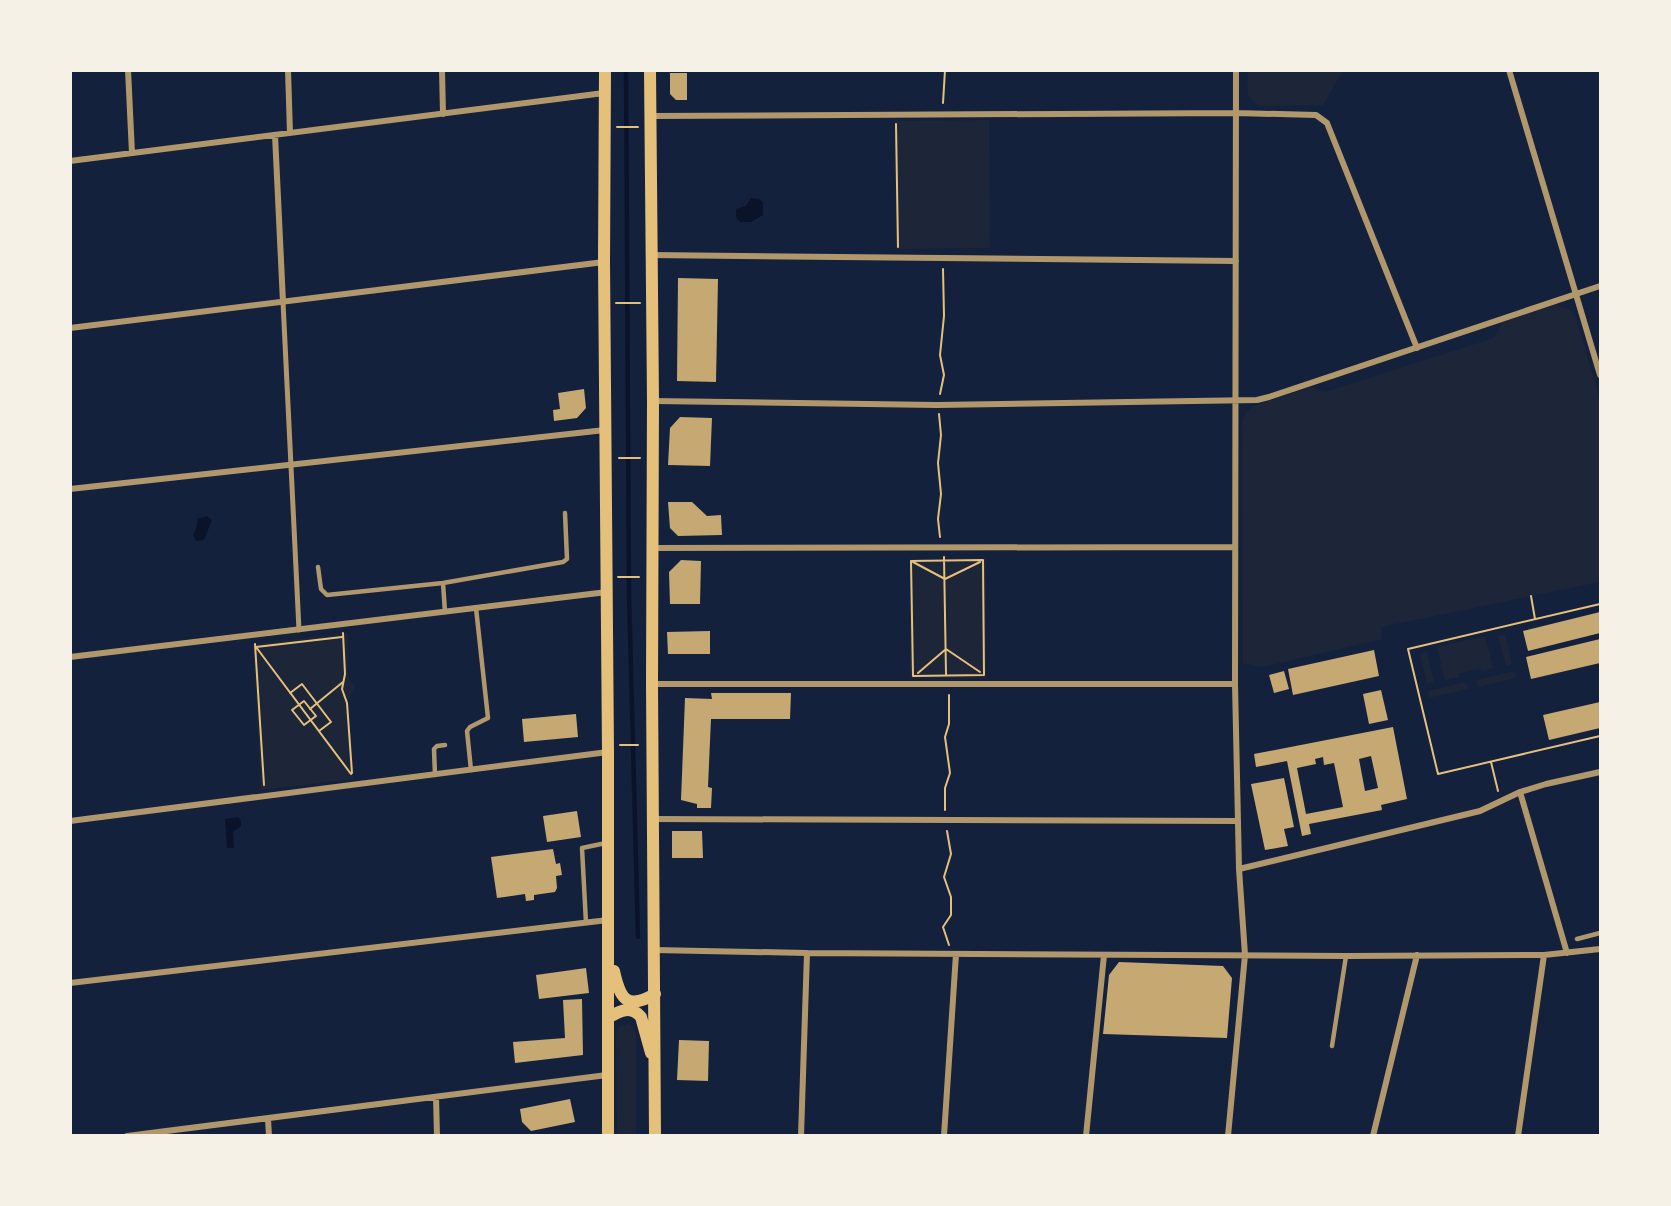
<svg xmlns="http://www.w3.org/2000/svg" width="1671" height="1206" viewBox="0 0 1671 1206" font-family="'Fira Sans Condensed',sans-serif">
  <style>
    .green { fill: #1d2539 }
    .water { fill: #0b132b }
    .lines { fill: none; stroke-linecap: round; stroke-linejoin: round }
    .stream { stroke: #0b132b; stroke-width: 4.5 }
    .building { fill: #c6a872; fill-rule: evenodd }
    .path { stroke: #e5c07b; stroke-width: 2 }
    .service { stroke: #b1986c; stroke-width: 4.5 }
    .pedestrian { stroke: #b1986c; stroke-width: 5 }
    .minor { stroke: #b1986c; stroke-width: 6 }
    .secondary { stroke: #e5c07b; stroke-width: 12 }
  </style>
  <rect width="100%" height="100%" fill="#14213d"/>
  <!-- green -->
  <path class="green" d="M1248 71V70L1343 71 1323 105 1260 106C1243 97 1248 88 1248 71Z
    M989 120 990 248 896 249 895 121Z
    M1556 305 1569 309 1575 315 1600 399V582L1381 627 1382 639 1262 667 1243 663 1242 419 1251 407 1311 387 1325 392 1494 338 1502 322Z
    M986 558V678H910V559Z
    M348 633V677L355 687 348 702 354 779 261 790 253 644Z
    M1505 634 1512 664 1506 666 1498 636Z
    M1485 636 1493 668 1481 671V668L1458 674 1459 677 1445 680 1437 647Z
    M1427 652 1434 682 1427 684 1420 654Z
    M1515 671 1516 678 1478 687 1476 680Z
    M1466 682 1468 689 1429 698 1428 691Z
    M630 1023 636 1033V1135H617L616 1038 617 1028Z"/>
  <!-- water -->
  <path class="water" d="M751 198 759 199 763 202V215L751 222H740L736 217V209L746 206Z
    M207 516 212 520 204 540 196 541 193 534C197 530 196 524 198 519Z
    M238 817 241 821V826L233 832 234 848H227L225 819Z"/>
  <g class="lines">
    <!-- stream -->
    <path class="stream" d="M626 70 629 593 638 937"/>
  </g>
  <!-- building -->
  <path class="building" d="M670 73H687V100H676L670 94Z
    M678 278 718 279 716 382 677 381Z
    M584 389 586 408 577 418 554 421 553 410 560 409 558 393Z
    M680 417 712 418 710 466 668 465 670 428Z
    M668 502H692L707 516 721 515 722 535 678 536 670 528Z
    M681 560 701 561 700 604H670L669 572Z
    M1600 612V633L1528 651 1523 631Z
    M710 631V654H668L667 632Z
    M1600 639V663L1531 679 1526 657Z
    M1374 650 1379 676 1293 695 1288 669Z
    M1284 671 1289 689 1274 693 1269 675Z
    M1381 690 1388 720 1369 724 1363 694Z
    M711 693H791L790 719H711L708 787 712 788 711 808H697V804L681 800 685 698 712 699Z
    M1600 702V728L1549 740 1543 715Z
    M576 714 578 737 524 742 522 719Z
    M1393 727 1407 799 1381 805 1382 810 1309 824 1311 834 1302 836 1287 761 1256 767 1254 754ZM1371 756 1378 788 1365 791 1359 759ZM1323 757 1324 765 1334 763 1343 807 1306 814 1297 768 1316 764 1315 759Z
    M1284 778 1294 827 1284 829 1288 846 1265 850 1251 784Z
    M577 811 581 837 547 842 543 816Z
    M672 831H702L703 858H672Z
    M553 849 556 864 560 863 562 875 556 876 557 888 555 892 534 895V900L526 901 525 894 497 898 491 857Z
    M1119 962 1223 966 1232 978 1227 1038 1103 1034 1109 975Z
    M586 968 589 993 539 999 536 975Z
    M582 999 583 1055 515 1063 513 1042 565 1038 563 1000Z
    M679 1040 709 1041 708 1081 677 1080Z
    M570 1099 575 1122 531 1131 522 1122 520 1109Z"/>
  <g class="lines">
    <!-- path -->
    <path class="path" d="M943 103 945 70
      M896 124 898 247
      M617 127H638
      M616 303H640
      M940 394 944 375 940 355 944 316 943 269
      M939 414 941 435 938 463 941 494 938 519 940 537
      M619 458H640
      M944 557 946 674
      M983 560 984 675 913 676 911 561Z
      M913 562 945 579 980 562
      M618 577H639
      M1531 596 1535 619
      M1600 604 1408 649 1438 774 1600 736
      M343 633 345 674 342 689 347 703 352 773
      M255 644 264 785
      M256 647 351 774
      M256 647 342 637
      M918 673 946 649 980 672
      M290 693 302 684 331 722 319 731
      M304 701 316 716 304 725 292 710Z
      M310 709 343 682
      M620 745H638
      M1491 762 1498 791
      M945 810V788L950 773 945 737 949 724V695
      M947 831 951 854 944 877 951 897V915L943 927 949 945"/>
    <!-- service -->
    <path class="service" d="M318 567 321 589 327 595 443 583
      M445 612 443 583 563 562 567 559 565 513
      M471 770 467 731 470 727 488 718 476 608
      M435 775 434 749 437 746 445 745
      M586 923 582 848 606 843
      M1577 939 1600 933
      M1332 1046 1346 956"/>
    <!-- pedestrian -->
    <path class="pedestrian" d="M283 302 299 630"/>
    <!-- minor -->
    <path class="minor" d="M128 70 132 153
      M288 70 290 133
      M442 70 443 114
      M1509 70 1600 375
      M650 116 1236 113 1316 115 1327 123 1417 348
      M275 135 283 302
      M70 161 604 93
      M651 255 1236 261
      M70 328 604 262
      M653 401 937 405 1257 400 1269 397 1600 286
      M70 489 605 430
      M652 548 1235 547
      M70 657 607 592
      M652 684H1235
      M1520 792 1567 953
      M653 819 1238 821
      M70 821 608 752
      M1239 869 1480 811 1520 792 1546 784 1600 772
      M654 950 807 953 1346 956 1544 955 1600 949
      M70 983 608 920
      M436 1097 437 1136
      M268 1119 269 1136
      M127 1136 607 1075
      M801 1136 807 953
      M944 1136 956 954
      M1086 1136 1104 955
      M1228 1136 1245 955 1239 869 1235 684 1236 70
      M1373 1136 1417 955
      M1518 1136 1544 955"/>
    <!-- secondary -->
    <path class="secondary" d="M605 70 604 262 608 752V1136
      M650 70 653 401 652 684 655 1136
      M614 971C620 998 626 1011 655 994
      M609 1017C620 1011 631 1005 641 1017L651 1053"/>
  </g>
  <!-- border -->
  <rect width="1671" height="1206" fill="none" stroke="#f6f1e7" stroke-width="144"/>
</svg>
